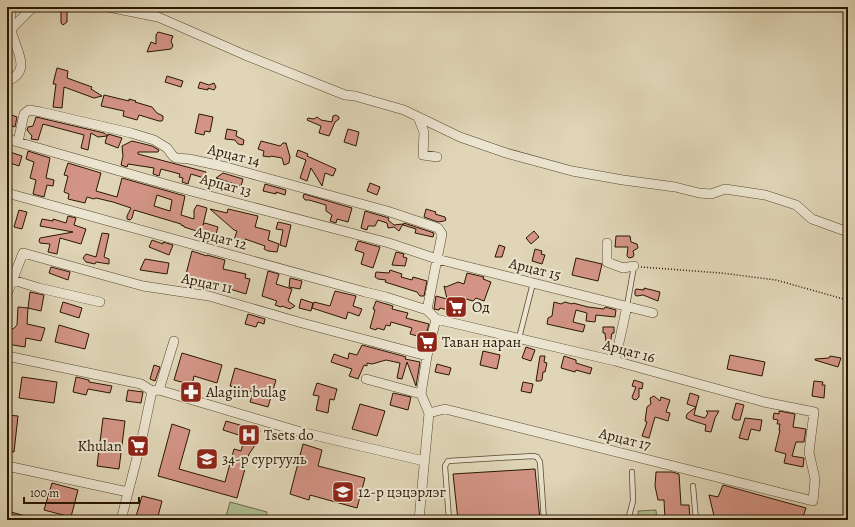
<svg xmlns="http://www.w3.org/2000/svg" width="855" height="527" viewBox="0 0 855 527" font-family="Alegreya,serif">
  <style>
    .green { fill: #afbe90; stroke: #6c6a48 }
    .building { fill: #d39485; stroke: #291700; fill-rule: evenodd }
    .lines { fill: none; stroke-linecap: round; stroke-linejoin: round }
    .lane-casing { stroke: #57472e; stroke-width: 6 }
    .street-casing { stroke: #57472e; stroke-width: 10 }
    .path { stroke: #291700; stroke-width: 1.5; stroke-dasharray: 1 2; stroke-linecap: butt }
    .lane { stroke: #ebe4d0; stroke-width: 4.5 }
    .street { stroke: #ebe4d0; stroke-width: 9 }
    .labels { text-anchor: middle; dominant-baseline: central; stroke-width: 4; stroke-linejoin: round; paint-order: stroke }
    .street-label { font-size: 15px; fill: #291700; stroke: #ebe4d0 }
    .poi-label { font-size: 15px; fill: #291700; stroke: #ebe4d0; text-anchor: start }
  </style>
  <rect width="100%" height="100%" fill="#e0d6b7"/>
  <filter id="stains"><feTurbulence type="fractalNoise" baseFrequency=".005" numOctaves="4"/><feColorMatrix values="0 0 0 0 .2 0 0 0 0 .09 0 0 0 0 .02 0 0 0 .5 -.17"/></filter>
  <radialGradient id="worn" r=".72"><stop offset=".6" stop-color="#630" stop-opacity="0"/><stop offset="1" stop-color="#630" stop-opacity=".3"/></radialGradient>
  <!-- green -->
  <path class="green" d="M230 502 267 512 265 520H225Z
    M656 510 657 520H639L638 511Z"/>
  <!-- building -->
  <path class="building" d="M61 9H67V22L63 25 61 23Z
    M158 32 173 36 171 41 173 46 171 49 147 52 151 42 156 44V35Z
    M57 68 68 71 67 78 92 87 91 89 102 96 94 98 64 87 62 108 53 107 56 84H53Z
    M167 76 183 81 181 87 165 82Z
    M200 82 209 85 214 83 216 87 214 90 208 88V90L198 88Z
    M104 95 129 101V99L136 101 135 102 152 107 157 113 163 116V119L162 121H159L139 115 137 120 123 116 124 111 101 106Z
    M9 114 17 117 15 127 7 124Z
    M199 114 213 117 210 132 205 131 204 135 195 133Z
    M336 115 339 117V119L335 122 329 136 319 133 321 126 307 120 308 118 314 119 317 117 321 120 332 122 333 116Z
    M36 117 104 133 108 136V134L122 138 118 148 105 143 107 136 98 137 91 133 88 150 81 148 84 135 43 124 38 140 31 139 32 136 27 130 28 127 33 126Z
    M227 129 237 131 236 136 244 140 243 145 238 144 235 140 225 139Z
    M348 129 359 132 356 146 344 142Z
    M132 141 152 146 159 150 158 152H138V154L206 172 204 178 191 174 188 184 182 182 183 178 179 177 180 174 161 169 159 176 153 174 154 168 128 164 127 167 121 165 123 156 122 146Z
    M261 141 280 146 283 143H286L290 157 289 163 284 165 282 158 271 156 270 157 263 156 264 151 258 149Z
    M298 150 308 154 307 156 336 169 333 176 325 173 322 186 311 168 307 181 300 178 306 160 296 156Z
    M7 151 22 156 19 166 7 162Z
    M28 151 50 158 46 178 54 180 53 186 47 185 44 197 33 194 36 180 30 178 34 162 26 159Z
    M68 163 101 173 96 191 117 197 122 178 185 196 181 215 194 219V210L197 205 207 208 203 225 205 223 218 227 215 238 210 236 208 242 203 241V233L184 227V226L181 225V224L134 210 132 218 130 220 127 219V216L131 208 113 202 96 198 94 199 87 197 85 203 68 199 69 194 64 192 68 176 64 175ZM157 195 172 200 170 211 154 206Z
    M223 173 243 179 241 186 216 178Z
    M370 183 380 187 377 195 367 191Z
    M265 184 286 190 285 195 276 192V194L263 191Z
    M304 194 352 208 348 222 337 219 336 223 330 221 332 215 326 211V205L309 200H305L303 197Z
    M210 209 227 213 228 209 258 216 255 227 270 231 268 240 279 244 277 252 268 251 264 249 265 246 245 239 244 243 234 240 237 231 234 230Z
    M426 209 436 212 435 214 445 217 446 220 444 221 438 222 424 217Z
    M19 210 27 212 22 229 14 227Z
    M365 211 389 218 388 220 394 225 403 224 399 231 394 227 388 228 387 223 378 220 375 226H368L367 230 361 228Z
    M68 216 76 218 74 225 86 229 81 244 60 238 57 254 48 252 50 244 40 243 39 241 40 238 73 232 40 226 42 219 53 221V219L66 223Z
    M278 222 291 225 286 247 280 245 283 230 276 229Z
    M404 223 434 233 433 237 415 233 416 229 403 225Z
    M534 231 539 237 531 244 526 238Z
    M102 233 109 234 104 257 109 259V264L96 262 95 264 86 262 83 258 86 254 96 257Z
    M616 236H630L631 242 637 244 638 248 633 251 634 255 633 257 629 258 627 256 628 247H615Z
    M152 240 163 244V242L173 245 169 255 149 247Z
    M358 241 380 247 373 268 361 264 364 253 355 250Z
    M499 245 505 247 502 257H495Z
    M535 249 542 251 541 254 545 255 542 264 532 261Z
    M192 251 207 256V255L225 260 223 269 246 274 245 278 250 279 246 294 230 289 231 286 216 283 215 286 198 280H192L185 278Z
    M396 252 404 254 403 257 407 258 405 266 392 265Z
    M576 258 602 264 598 281 572 275Z
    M145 259 169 263 167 274 140 270Z
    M51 267 70 272 68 280 49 273Z
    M390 270 402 274 401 277 412 280 413 277 427 281 424 296H420L417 292 385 282 386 280 378 279 375 277 376 272 389 273Z
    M268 271 279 274 276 284 292 289 288 301 295 306 290 309 282 306 281 307 275 305 277 301 262 296Z
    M467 273 484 277 483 279 491 282 484 301 476 298 473 301 466 299 462 314 440 308 439 310 434 309 436 296 447 299 444 286 446 287 458 282 464 284Z
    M290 278 302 281 300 289 289 287Z
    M644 288 660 292 658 301 643 295 637 296 635 295V291L636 289 644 290Z
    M335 291 356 296 353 306 362 309 359 316 348 312 346 319 312 308 314 302 330 306Z
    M30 292 44 295 41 311 28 308Z
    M301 299 313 303 311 311 299 308Z
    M376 301 393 306 392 309 408 313 406 318 429 324 425 338 410 334 412 328 391 322 390 326 386 325 384 330 377 328 376 330 370 328 375 310 373 309Z
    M63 302 82 308 79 318 60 312Z
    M554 302 561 304 565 302 572 304 573 303 588 307 604 309 605 307 616 310 615 317 596 315 595 322 586 321 587 313 576 310 573 322 585 325 583 332 547 324 548 318 552 316Z
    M18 307 28 308 27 324 45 328 41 341 26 338 25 347 7 344V328L13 329 17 325Z
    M248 314 265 319 264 324 258 322 256 327 245 324Z
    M59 325 89 334 85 349 55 342Z
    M603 327H614V333H612L609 350H607L605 333H603Z
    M362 345 399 355 406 357 405 359 420 362 416 386 407 362 402 379 397 378 400 363 386 360 372 364 367 363V366L364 365 358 379 349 376 352 369 331 362 334 354 348 359 349 353 357 355Z
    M526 347 535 350 531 361 522 358Z
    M483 351 500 355 497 369 480 365Z
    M182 353 222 365 217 383 194 376 192 385 174 380Z
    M730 355 765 362 762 376 727 369Z
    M540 356H545L544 362 547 363 545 372H543L542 380 540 381H536Z
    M564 356 576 360V363L592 368 590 374 576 370 575 372 561 368Z
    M830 356 841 358 838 367 815 360V359L829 358Z
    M437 364 451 368 449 375 435 372Z
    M154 365 160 367 155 381 150 379Z
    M235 368 276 380 268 407 250 402 253 392 230 386Z
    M22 377 57 382 54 403 19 398Z
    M76 377 89 380V382L112 386 110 393 88 389 86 395 73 392Z
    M634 380 643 383 642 389 639 388V397L636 400 633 399 632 397 636 387 632 386Z
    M814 381 823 382 822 385H825L824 398 812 396Z
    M523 382 533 384 531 393 521 391Z
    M317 383 337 389 334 400 330 399 328 413 316 410 319 396 313 395Z
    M128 390 143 392 141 403 126 401Z
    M393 393 411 397 408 410 390 405Z
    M690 393 699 396 696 407 687 404Z
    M654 396 660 401 661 397 670 400 666 412 670 413 668 421 655 417 649 438 642 436 647 422 645 421 647 407 651 404 650 398Z
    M736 403 744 405 740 420H735L732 418Z
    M360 404 385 411 377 436 352 429Z
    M696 407 694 415 705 418 708 413 706 411H719L715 418 711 432 705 431 706 425 690 420 686 418 687 414Z
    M779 411 795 414 793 427 806 429 804 442H796L792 456 804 458 803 467 784 463 786 454 775 451 780 430H779L780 424H777L778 420 773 419 774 413 779 414Z
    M7 415 18 416 14 452 7 451Z
    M103 418 125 421 119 469 97 466Z
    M745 418 762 420 760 431 751 429 748 440 739 438Z
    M226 421 260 431 257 440 258 441 249 454 237 498 158 476 172 424 190 430 179 469 225 482 234 449 241 451 245 437 223 430Z
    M303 444 322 450 318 466 365 478 357 508 310 495 309 500 290 494Z
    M535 469 540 520H458L453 474Z
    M656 472H672L679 474 681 505H689L690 520H665L664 500H658L655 486Z
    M52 483 78 490 71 517 44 510Z
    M723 485 806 508 802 520H715L709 495 718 497Z
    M142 496 162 501 157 520H135Z
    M7 511 33 518 32 520H7Z"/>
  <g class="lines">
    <!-- lane casing -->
    <g class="lane-casing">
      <path id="lane" d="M627 306 634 266
        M519 338 533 283
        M693 486 696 520
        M449 520 445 466 448 461 533 456 537 457 540 462 544 520
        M628 520 633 501 632 472"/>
    </g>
    <!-- street casing -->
    <g class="street-casing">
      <path id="street" d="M108 7 158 17 245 55 345 95 355 96 404 110 460 137 506 153 572 171 623 180 675 187 699 193 711 194 725 189 765 195 796 205 812 219 848 232
        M11 29 33 7
        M7 81C34 71 14 48 11 29 10 22 11 14 10 7
        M418 117 424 132 423 155 437 157
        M7 139 172 186 389 243 437 259 653 313
        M18 142 24 114 29 110 41 112 131 133 154 140 167 148 173 156 176 158 189 159 226 167 387 211 438 228 442 234 427 310 436 319 427 356 421 394 429 413 419 520
        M7 193 365 292 386 297 427 310
        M607 243V262L623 268 634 266
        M13 280 39 288 100 302
        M7 294 23 253 143 286 209 296 302 323 427 356
        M7 356 141 384 152 391 159 390 301 432 424 461
        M615 361 627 306
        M366 379 421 394
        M159 390 174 341
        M429 413 445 409 813 501 815 479 809 452 814 412 764 402 615 361 436 319
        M7 466 128 492
        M121 520 142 438 152 391"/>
    </g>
    <!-- path -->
    <path class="path" d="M641 267 721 273 776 280 847 300"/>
    <!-- lane -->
    <use href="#lane" class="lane"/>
    <!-- street -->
    <use href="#street" class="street"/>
  </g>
  <!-- icons -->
  <defs>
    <g id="supermarket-square" transform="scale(1.15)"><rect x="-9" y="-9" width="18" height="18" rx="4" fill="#8f2418" stroke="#ebe4d0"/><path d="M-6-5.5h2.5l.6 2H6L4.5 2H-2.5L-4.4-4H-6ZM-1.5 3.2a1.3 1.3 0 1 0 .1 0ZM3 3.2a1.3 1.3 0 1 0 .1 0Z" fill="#fff"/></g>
    <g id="pharmacy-square" transform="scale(1.15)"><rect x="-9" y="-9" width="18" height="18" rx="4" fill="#8f2418" stroke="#ebe4d0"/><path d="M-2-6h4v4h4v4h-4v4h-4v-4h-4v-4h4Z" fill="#fff"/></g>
    <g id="hospital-square" transform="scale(1.15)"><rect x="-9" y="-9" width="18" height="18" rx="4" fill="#8f2418" stroke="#ebe4d0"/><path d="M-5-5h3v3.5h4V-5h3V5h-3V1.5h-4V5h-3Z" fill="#fff"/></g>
    <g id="school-square" transform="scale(1.15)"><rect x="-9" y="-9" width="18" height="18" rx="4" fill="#8f2418" stroke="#ebe4d0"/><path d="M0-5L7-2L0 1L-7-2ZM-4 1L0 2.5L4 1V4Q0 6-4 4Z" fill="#fff"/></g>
  </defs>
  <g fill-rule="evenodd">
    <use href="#supermarket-square" x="456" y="307"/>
    <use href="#supermarket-square" x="427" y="342"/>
    <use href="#pharmacy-square" x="191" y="392"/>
    <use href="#hospital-square" x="249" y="435"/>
    <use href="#supermarket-square" x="138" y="446"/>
    <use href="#school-square" x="207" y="459"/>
    <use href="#school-square" x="343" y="492"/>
  </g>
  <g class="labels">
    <!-- street labels -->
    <g class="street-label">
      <text transform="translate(234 155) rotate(14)">Арцат 14</text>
      <text transform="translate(226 185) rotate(15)">Арцат 13</text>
      <text transform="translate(221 238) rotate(15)">Арцат 12</text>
      <text transform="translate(535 269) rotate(14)">Арцат 15</text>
      <text transform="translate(207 283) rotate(12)">Арцат 11</text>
      <text transform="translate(629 351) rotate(15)">Арцат 16</text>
      <text transform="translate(625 439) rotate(14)">Арцат 17</text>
    </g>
    <!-- poi labels -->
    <g class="poi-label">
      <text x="472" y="307">Од</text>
      <text x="442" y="342">Таван наран</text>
      <text x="206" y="392">Alagiin bulag</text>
      <text x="264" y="435">Tsets do</text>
      <text x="122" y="446" text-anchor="end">Khulan</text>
      <text x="222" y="459">34-р сургууль</text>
      <text x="358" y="492">12-р цэцэрлэг</text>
    </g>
  </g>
  <!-- margin -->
  <rect width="855" height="527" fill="none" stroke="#e0d6b7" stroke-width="24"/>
  <rect x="8" y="8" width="839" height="511" fill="none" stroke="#291700" stroke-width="2"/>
  <rect x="12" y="12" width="831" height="503" fill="none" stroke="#291700"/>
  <!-- scale -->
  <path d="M24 497v6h115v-6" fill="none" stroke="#291700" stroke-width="2"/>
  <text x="30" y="497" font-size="12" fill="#291700" stroke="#ebe4d0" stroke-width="3" paint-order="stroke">100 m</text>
  <rect width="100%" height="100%" filter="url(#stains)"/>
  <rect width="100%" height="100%" fill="url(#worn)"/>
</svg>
